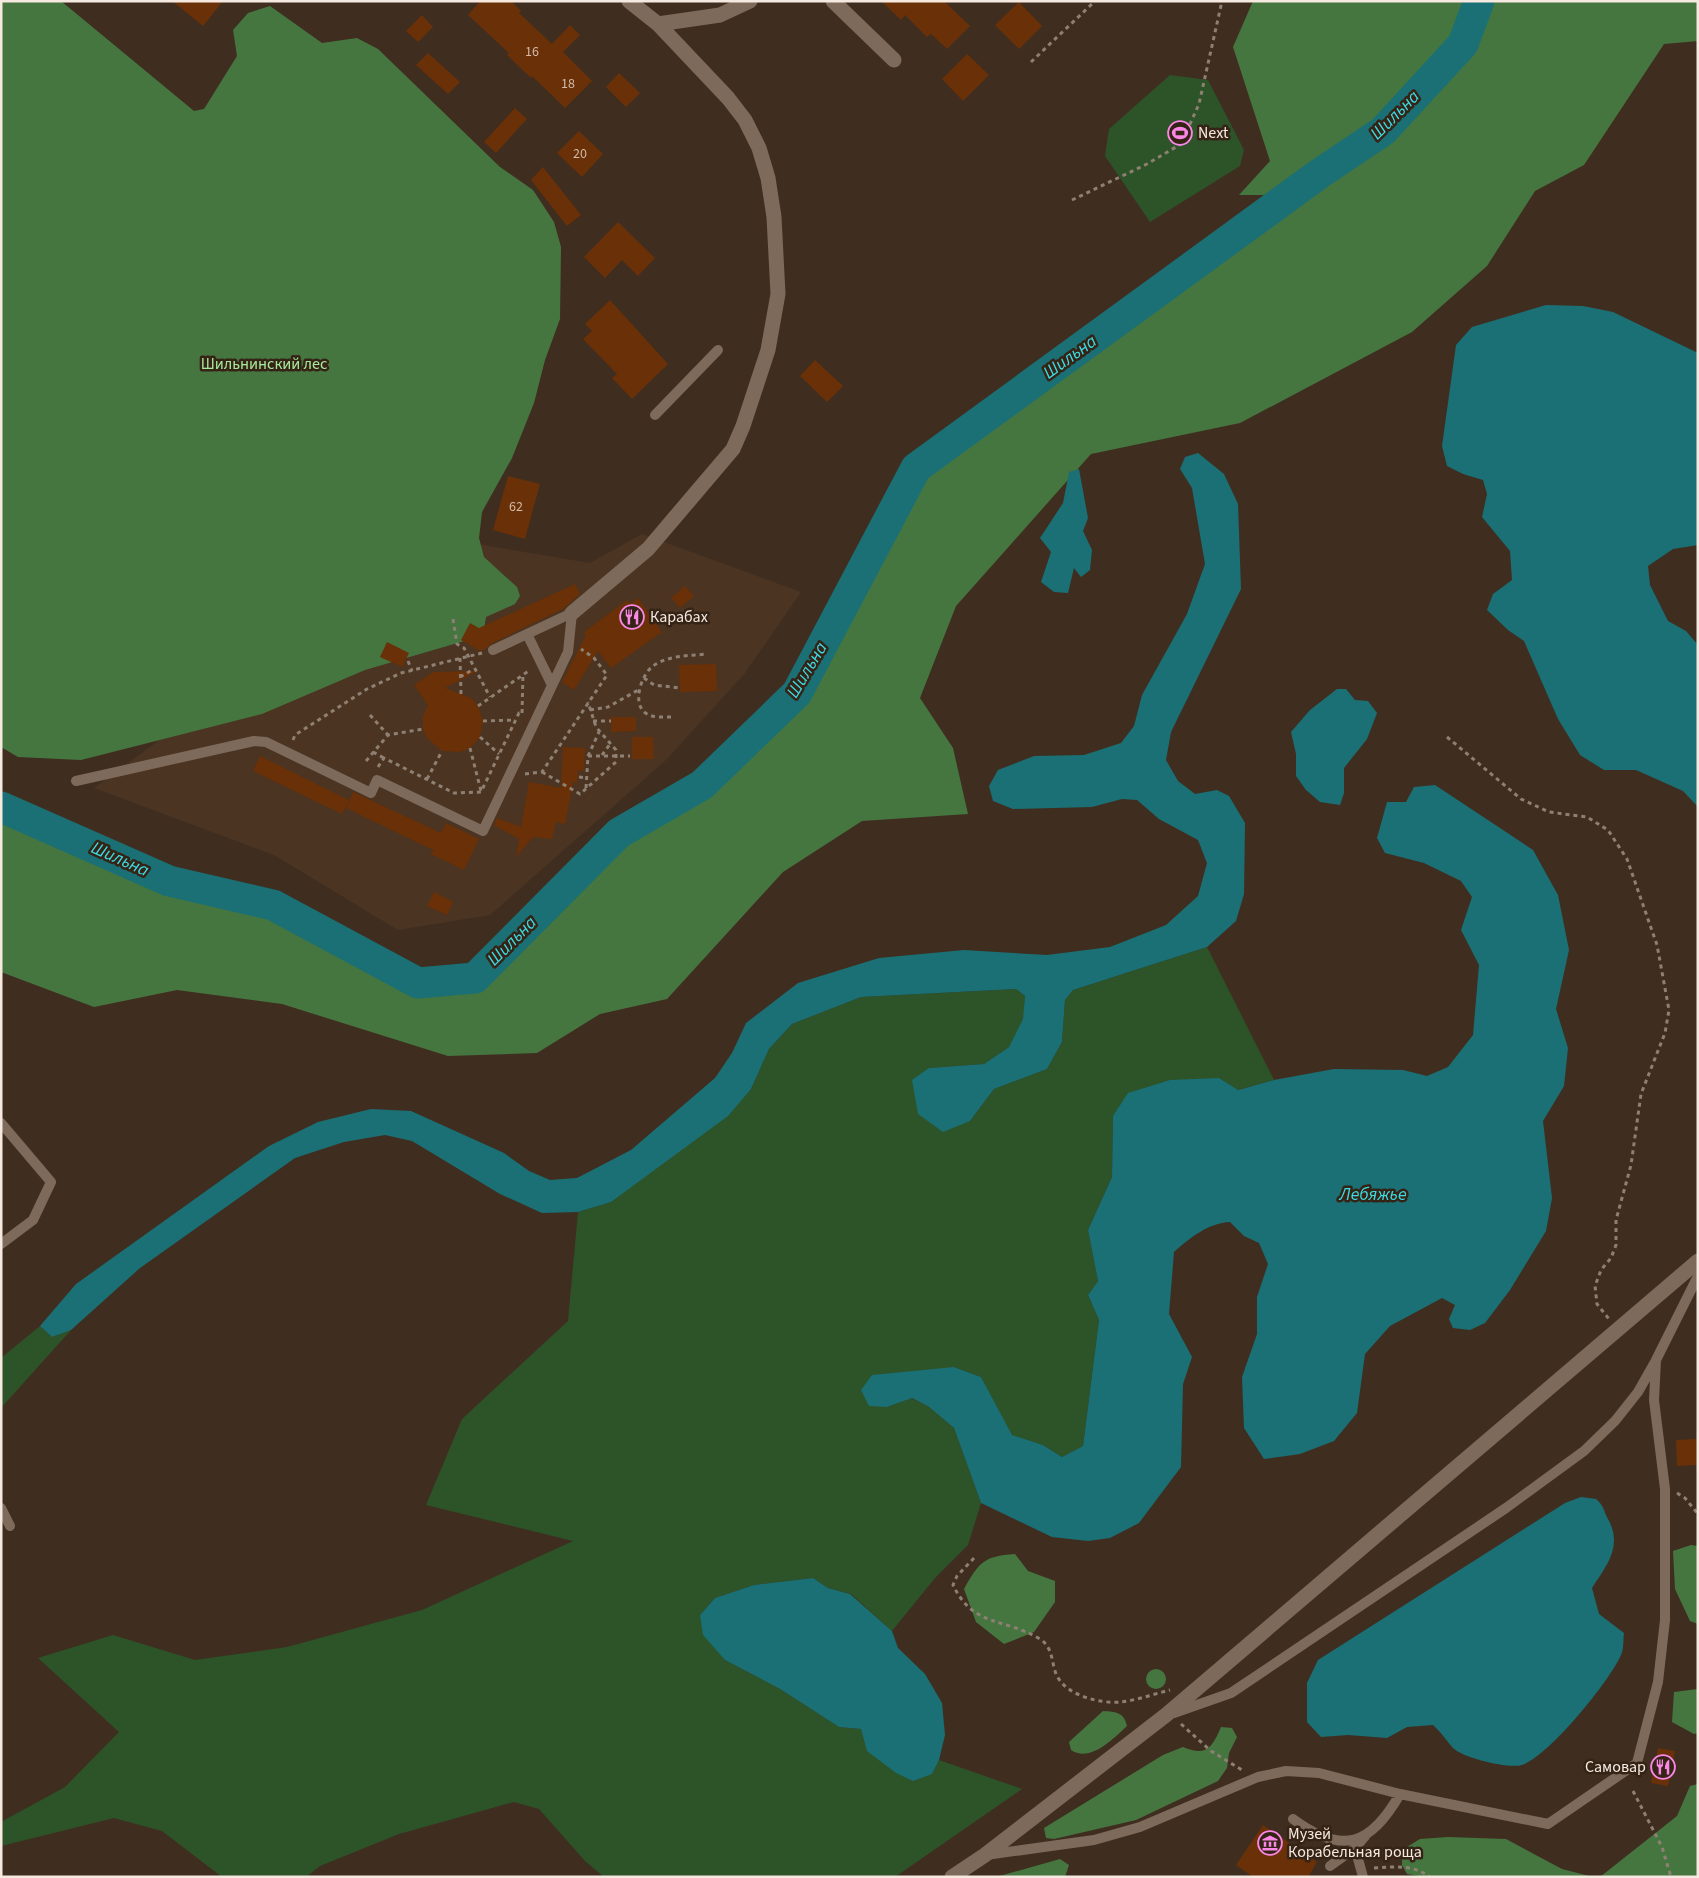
<svg xmlns="http://www.w3.org/2000/svg" width="1699" height="1878" viewBox="0 0 1699 1878" font-family="'Source Sans 3',sans-serif">
  <style>
    .built { fill: #4b3421 }
    .green { fill: #2d5328 }
    .forest { fill: #467640 }
    .water { fill: #1a7075 }
    .lines { fill: none; stroke-linecap: round; stroke-linejoin: round }
    .river { stroke: #1a7075; stroke-width: 31 }
    .building { fill: #6a3007 }
    .path { stroke: #8f8074; stroke-width: 3; stroke-dasharray: 4 4; stroke-linecap: butt }
    .lane { stroke: #7e6a5b; stroke-width: 10 }
    .street { stroke: #7e6a5b; stroke-width: 15 }
    .secondary { stroke: #7e6a5b; stroke-width: 15 }
    .labels { text-anchor: middle; dominant-baseline: central; stroke-width: 5; stroke-linejoin: round; paint-order: stroke }
    .number-label { font-size: 14px; fill: #d2bbaa }
    .poi-label { font-size: 16px; fill: #f5e9e0; stroke: #352416; text-anchor: start }
    .park-label { font-size: 16px; fill: #a5ea9c; stroke: #352416 }
    .water-label { font-size: 18px; font-style: italic; fill: #3bdbe5; stroke: #352416 }
  </style>
  <rect width="100%" height="100%" fill="#3f2e20"/>
  <!-- built -->
  <path class="built" d="M642 534 801 592 745 673 666 760 490 915 398 930 274 855 94 788 436 537 590 563Z"/>
  <!-- green -->
  <path class="green" d="M1170 75 1208 80 1244 150 1240 166 1150 222 1105 156 1109 129Z
    M1207 947 1274 1080 1237 1090 1219 1078 1113 1116 1112 1177 1088 1230 1098 1281 1088 1295 1099 1320 1083 1446 1062 1457 1043 1445 1011 1435 981 1377 954 1367 887 1407 911 1398 929 1407 954 1428 981 1503 968 1545 935 1578 892 1631 851 1594 828 1588 813 1578 754 1585 715 1598 700 1615 725 1660 780 1689 839 1727 861 1729 868 1751 932 1774 939 1760 1022 1789 895 1877H604L585 1861 539 1809 514 1802 399 1834 320 1866 306 1877H222L162 1831 114 1818 1 1846V1822L65 1787 119 1732 38 1658 113 1635 195 1660 287 1647 422 1610 573 1541 426 1505 462 1419 568 1321 578 1212 611 1202 751 1089 769 1049 792 1024 861 997 1016 989 1025 996 1024 1019 1009 1047 984 1064 929 1068 970 1121 994 1089 1047 1069 1062 1042 1065 1000 1073 990Z
    M40 1326 52 1337 71 1330 1 1408V1358Z"/>
  <!-- forest -->
  <path class="forest" d="M1 1H61L194 111 204 109 237 56 233 30 248 13 270 6 322 43 357 38 378 49 500 167 533 190 554 222 561 247 560 319 545 360 534 403 512 458 482 512 479 538 484 557 517 587 520 596 515 604 486 617 484 629 478 637 365 670 262 714 81 760 18 757 1 747Z
    M1253 1H1698V41L1664 44 1584 165 1535 191 1487 266 1412 332 1240 423 1091 454 956 606 920 698 953 748 968 814 862 821 783 872 667 999 600 1014 537 1053 448 1056 282 1004 177 990 94 1007 1 972V807L169 881 273 905 418 983 475 978 619 833 702 785 797 693 916 468 1315 177 1278 195H1239L1270 161 1233 47Z
    M1691 1545 1698 1546V1624L1690 1621 1675 1589 1673 1551Z
    M1015 1554 1028 1571 1055 1581V1602L1034 1632 1004 1644 976 1622 964 1589C979 1563 983 1556 1015 1554Z
    M1146 1679a10 10 0 1 1 20 0a10 10 0 1 1-20 0Z
    M1698 1689V1733L1694 1734 1672 1722 1674 1692Z
    M1103 1711C1116 1712 1124 1712 1127 1726 1113 1739 1090 1763 1071 1750L1069 1742Z
    M1221 1727 1232 1728 1237 1737 1229 1753 1227 1768 1218 1781 1136 1820 1054 1839 1046 1838 1044 1828 1163 1755 1183 1747C1206 1757 1212 1748 1221 1727Z
    M1698 1784V1877H1600L1677 1816 1690 1786Z
    M1448 1837 1506 1839 1562 1869 1593 1877H1426L1407 1874 1402 1865V1850L1420 1839Z
    M1060 1859 1069 1865 1065 1877H996Z"/>
  <!-- water -->
  <path class="water" d="M1546 305 1583 306 1613 312 1698 353V545L1673 549 1648 566 1650 585 1668 621 1686 631 1698 645V807L1683 791 1636 770H1604L1580 755 1558 719 1524 641 1508 630 1487 610 1493 594 1512 580 1510 551 1482 517 1487 494 1483 480 1463 474 1447 466 1442 446 1456 345 1472 327Z
    M1198 453 1224 474 1238 504 1241 589 1171 732 1166 760 1178 781 1195 794 1217 790 1229 796 1245 823 1244 894 1236 921 1207 947 1073 990 1065 1000 1062 1042 1047 1069 994 1089 970 1121 943 1132 918 1114 912 1080 929 1068 984 1064 1009 1047 1023 1019 1025 996 1016 989 861 997 792 1024 769 1049 751 1089 728 1116 611 1202 578 1212 542 1213 500 1194 412 1141 385 1135 344 1142 295 1158 140 1268 71 1330 52 1337 40 1326 76 1284 269 1146 318 1122 371 1109 411 1111 504 1153 529 1171 550 1180 577 1178 631 1150 715 1078 732 1053 746 1023 798 983 879 958 964 950 1047 955 1110 947 1166 925 1198 896 1207 863 1198 840 1159 819 1137 800 1122 799 1092 807 1013 809 993 801 989 786 998 770 1034 756 1084 755 1121 743 1134 726 1142 695 1187 614 1205 564 1192 488 1180 469 1185 457Z
    M1079 469 1088 518 1083 531 1092 550 1090 570 1081 577 1074 568 1068 593 1054 592 1041 582 1051 552 1040 538 1063 503 1069 472Z
    M1337 689H1346L1355 700 1368 701 1377 713 1367 739 1344 768V793L1340 805 1320 802 1306 790 1296 776V754L1291 732 1310 710Z
    M1435 785 1533 850 1558 895 1569 950 1556 1009 1568 1048 1564 1086 1543 1121 1552 1198 1546 1231 1510 1290 1485 1323 1470 1330 1453 1328 1449 1319 1455 1305 1442 1298 1390 1326 1365 1354 1357 1413 1334 1441 1300 1454 1264 1459 1244 1428 1242 1377 1257 1334V1297L1268 1264 1259 1243 1244 1236 1230 1222C1208 1223 1190 1238 1174 1252L1169 1314 1192 1357 1183 1384 1181 1467 1139 1523 1110 1538 1088 1541 1052 1537 981 1503 954 1428 929 1407 912 1398 887 1407 869 1406 861 1390 872 1375 954 1367 981 1377 1012 1435 1043 1445 1062 1457 1083 1446 1099 1320 1088 1295 1098 1281 1088 1230 1112 1177 1113 1116 1128 1093 1170 1080 1219 1078 1238 1090 1274 1080 1334 1069 1403 1070 1427 1076 1448 1067 1473 1035 1479 965 1461 930 1472 897 1461 881 1424 863 1385 853 1377 838 1387 802H1406L1414 787Z
    M1581 1497 1596 1499C1605 1507 1603 1510 1608 1519 1623 1546 1607 1565 1592 1588L1599 1614 1624 1633C1623 1640 1624 1649 1621 1655 1609 1682 1549 1756 1522 1765 1509 1769 1463 1758 1453 1748 1446 1740 1441 1732 1433 1725L1407 1727 1387 1738 1348 1735 1321 1737 1307 1722V1683L1318 1660 1565 1503Z
    M813 1578 828 1588 850 1594 892 1631 898 1648 925 1674 942 1703 945 1735 939 1760 932 1774 913 1781 896 1773 867 1751 861 1729 839 1727 780 1689 725 1660 703 1635 700 1615 715 1598 754 1585Z"/>
  <g class="lines">
    <!-- river -->
    <path class="river" d="M1 807 169 881 273 905 418 983 475 978 619 833 702 785 797 693 916 468 1319 174 1383 131 1463 44 1479 1"/>
  </g>
  <!-- building -->
  <path class="building" d="M172 1H223L203 26Z
    M480 1H511L521 11 519 13 552 44 570 25 580 35 563 52 592 81 565 108 532 76 531 78 507 55 509 53 468 15Z
    M881 1H944L970 26 947 49 931 34 927 37 905 15 901 20Z
    M1019 2 1042 26 1019 49 995 25Z
    M422 15 433 27 418 42 406 31Z
    M428 53 460 82 448 94 416 65Z
    M967 54 989 75 963 101 942 79Z
    M619 73 640 93 626 107 606 87Z
    M515 108 527 119 496 153 484 142Z
    M579 131 603 154 582 177 557 153Z
    M543 167 581 215 567 226 531 180Z
    M618 222 655 258 638 276 622 260 605 278 584 257Z
    M610 300 668 364 632 399 612 378 617 374 583 339 592 331 585 324Z
    M815 360 843 386 827 402 800 376Z
    M508 476 540 484 525 539 493 530Z
    M575 584 580 594 563 609 490 644 487 648 480 651 461 640 470 623 479 628Z
    M685 586 694 596 680 608 671 598Z
    M638 598 662 632 611 668 598 651 574 690 562 682 586 635 584 632 627 600 630 604Z
    M387 642 409 653 402 667 380 657Z
    M716 664 717 691 680 692 679 665Z
    M478 671 445 688 471 698 478 706 483 721 480 737 470 748 460 752 442 751 427 738 423 729V716L428 705 414 685 433 672Z
    M611 717H636V731L611 732Z
    M632 737H653L654 759H632Z
    M563 747 585 748 584 771 578 770 577 783 573 782 565 824 556 822 552 839 533 837 516 857 519 839 494 825 497 818 521 827 529 782 561 788Z
    M260 756 349 800 342 814 253 771Z
    M353 792 441 833 446 823 479 839 464 870 431 854 433 850 346 808Z
    M434 892 453 902 447 915 427 906Z
    M1698 1439V1465L1677 1466 1676 1440Z
    M1658 1748 1675 1751 1668 1786 1651 1783Z
    M1263 1825 1317 1862 1308 1877H1253L1236 1865Z"/>
  <g class="lines">
    <!-- path -->
    <path class="path" d="M1031 62 1095 1
      M1072 200 1147 164 1181 144 1199 104 1222 1
      M453 619 457 644 464 648 490 697
      M460 658 461 694
      M408 661 412 671
      M460 677 474 669
      M644 678 654 685 680 688
      M478 706 530 670
      M590 710 608 707 640 689
      M370 715 388 735
      M671 717C663 717 654 718 647 714 631 705 641 675 653 666 669 655 688 656 707 654
      M483 721 515 720
      M593 721H611
      M480 737 499 754
      M1447 737 1521 799 1549 812 1587 817 1608 830 1627 859 1657 945 1669 1010 1665 1033 1641 1094 1631 1165 1616 1220V1245L1611 1258 1601 1270 1595 1286 1597 1304 1609 1319
      M293 740 295 735 367 689 401 673 482 653
      M470 748 481 791
      M373 752 384 758
      M602 755 610 744
      M588 756H630
      M366 761 388 735 423 729
      M378 767 384 758 454 793 481 792 519 713 522 714 523 673
      M542 772 580 794 616 762V750L596 727 588 702
      M525 774 542 772 607 675 594 658 581 649
      M579 777 587 778
      M427 779 442 751
      M586 788 588 756 599 732
      M1677 1493 1685 1498 1698 1514
      M974 1558 957 1576 953 1585C974 1628 1003 1617 1040 1639 1054 1648 1051 1664 1057 1676 1067 1696 1101 1704 1121 1702 1137 1700 1154 1694 1170 1690
      M1181 1724 1211 1751 1242 1770
      M1633 1791 1662 1847 1671 1877
      M1374 1868C1395 1867 1412 1864 1430 1877"/>
    <!-- lane -->
    <path class="lane" d="M655 415 718 350
      M493 650 527 634
      M552 685 527 634 572 613
      M76 781 254 741 266 742 371 793 377 780 483 831 568 652 572 613
      M1 1123 51 1182 33 1220 1 1244
      M1 1508 10 1526
      M1174 1713 1231 1693 1506 1508 1584 1451 1615 1421 1638 1392 1655 1362
      M1293 1819C1343 1856 1371 1845 1400 1794
      M986 1855 1094 1840 1140 1827 1258 1777 1286 1771 1319 1773 1400 1794 1548 1824 1637 1763 1658 1682 1665 1620V1489L1654 1400 1656 1360 1698 1276
      M1330 1866 1355 1848
      M1363 1877 1355 1848 1366 1835"/>
    <!-- street -->
    <path class="street" d="M833 1 894 60
      M658 24 720 15 750 1
      M572 613 648 549 733 449 743 426 768 350 778 294 774 217 768 178 759 148 745 120 728 98 658 24 629 1"/>
    <!-- secondary -->
    <path class="secondary" d="M952 1877 985 1855 1166 1715 1698 1261"/>
  </g>
  <!-- icons -->
  <defs>
    <g id="stadium-ring" transform="scale(1.25)"><circle r="9.5" fill="#352416" stroke="#fa87e6" stroke-width="1.5"/><path d="M0-5a6.5 5 0 1 0 0 10a6.5 5 0 1 0 0-10ZM-3.5-1.8h7v3.6h-7Z" fill="#fa87e6"/></g>
    <g id="restaurant-ring" transform="scale(1.25)"><circle r="9.5" fill="#352416" stroke="#fa87e6" stroke-width="1.5"/><path d="M-5-6h1v4h1v-4h1v4h1v-4h1v5L-1.5 .5V6h-2V.5L-5-1ZM5-6V6H3V1.5H1.5Q1.5-4 5-6Z" fill="#fa87e6"/></g>
    <g id="museum-ring" transform="scale(1.25)"><circle r="9.5" fill="#352416" stroke="#fa87e6" stroke-width="1.5"/><path d="M0-6L6-3V-2H-6V-3ZM-5-1h2V3h-2ZM-1-1h2V3h-2ZM3-1h2V3H3ZM-6 4H6V6H-6Z" fill="#fa87e6"/></g>
  </defs>
  <g fill-rule="evenodd">
    <use href="#stadium-ring" x="1180" y="133"/>
    <use href="#restaurant-ring" x="632" y="617"/>
    <use href="#restaurant-ring" x="1663" y="1767"/>
    <use href="#museum-ring" x="1270" y="1843"/>
  </g>
  <g class="labels">
    <!-- number labels -->
    <g class="number-label">
      <text x="532" y="52">16</text>
      <text x="568" y="84">18</text>
      <text x="580" y="154">20</text>
      <text x="516" y="507">62</text>
    </g>
    <!-- poi labels -->
    <g class="poi-label">
      <text x="1198" y="133">Next</text>
      <text x="650" y="617">Карабах</text>
      <text x="1646" y="1767" text-anchor="end">Самовар</text>
      <text x="1288" y="1834">Музей<tspan x="1288" dy="18">Корабельная роща</tspan></text>
    </g>
    <!-- park labels -->
    <g class="park-label">
      <text x="264" y="364">Шильнинский лес</text>
    </g>
    <!-- water labels -->
    <g class="water-label">
      <text transform="translate(1395 115) rotate(-45)">Шильна</text>
      <text transform="translate(1070 357) rotate(-36)">Шильна</text>
      <text transform="translate(807 670) rotate(-59)">Шильна</text>
      <text transform="translate(120 859) rotate(24)">Шильна</text>
      <text transform="translate(512 941) rotate(-45)">Шильна</text>
      <text x="1373" y="1194">Лебяжье</text>
    </g>
  </g>
  <!-- border -->
  <rect width="1699" height="1878" fill="none" stroke="#f5e9e0" stroke-width="5"/>
</svg>
